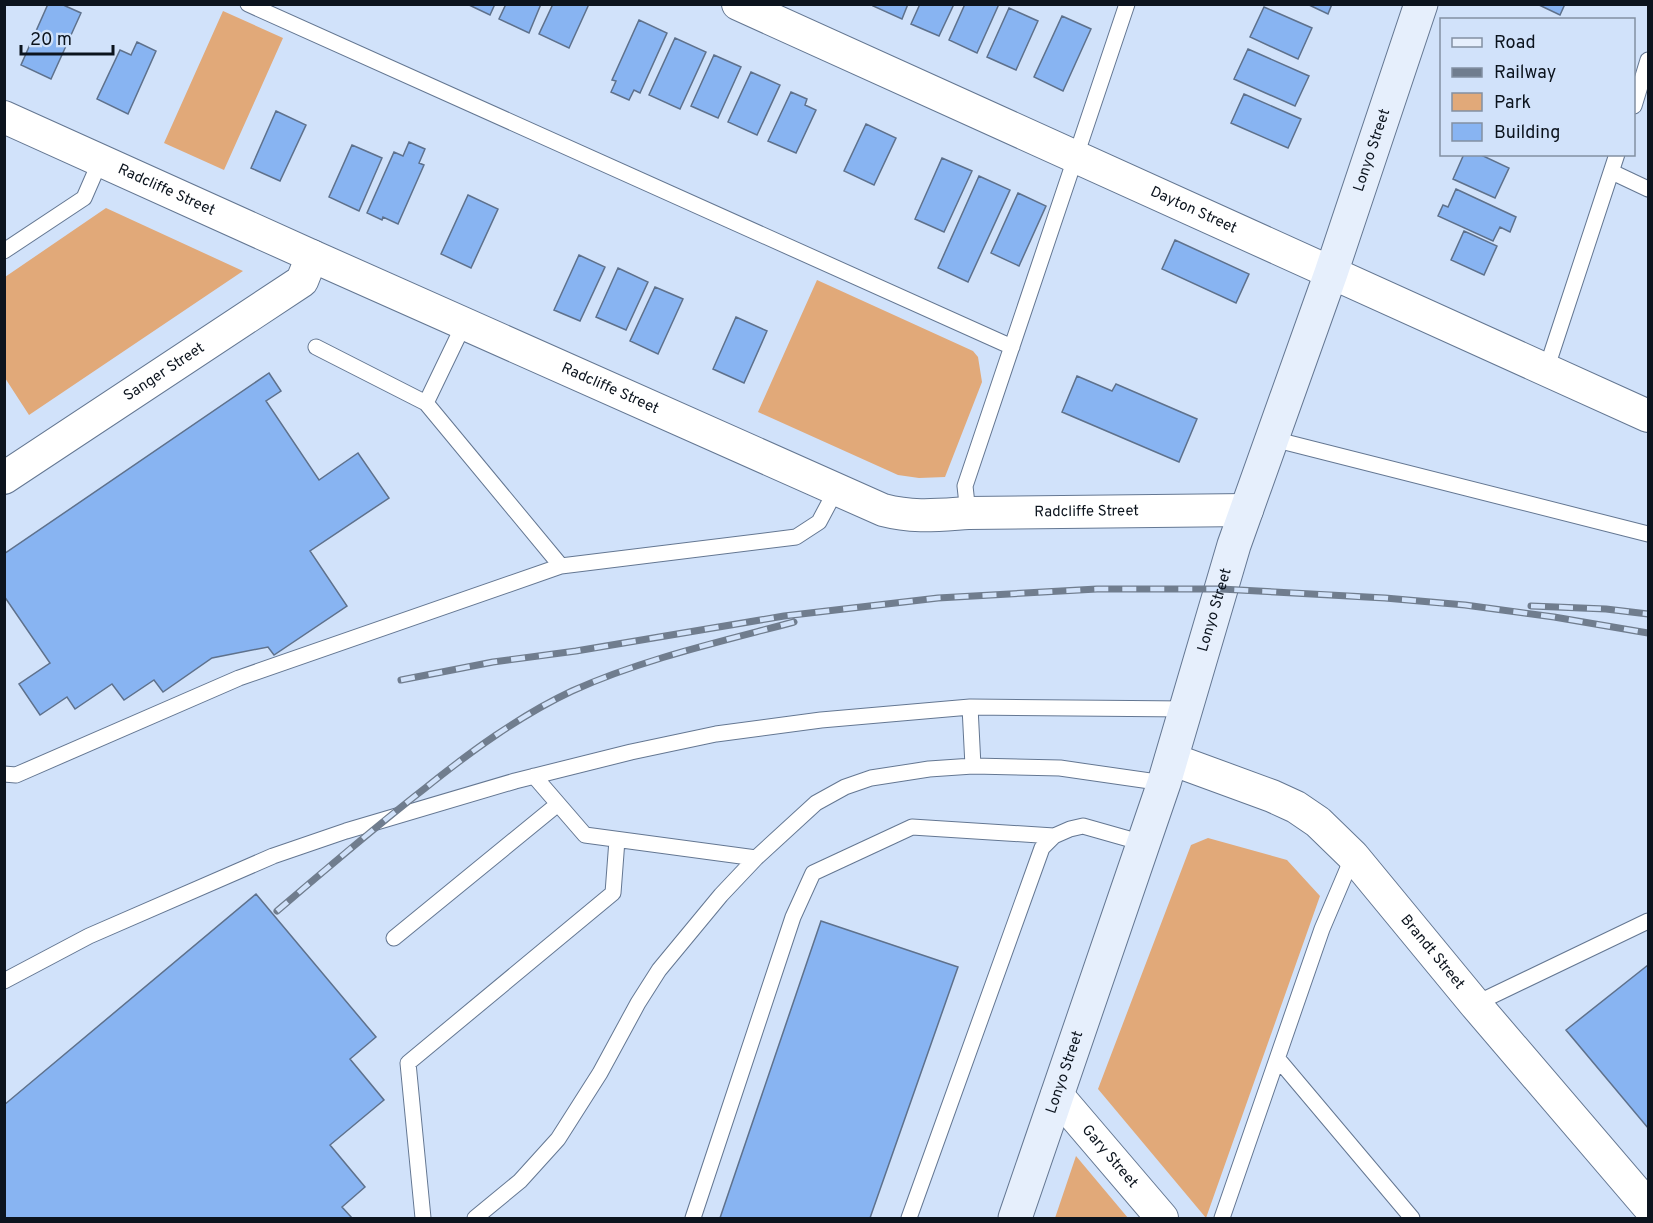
<svg xmlns="http://www.w3.org/2000/svg" width="1653" height="1223" viewBox="0 0 1653 1223" font-family="Overpass,sans-serif">
  <style>
    .green { fill: #e1a979 }
    .building { fill: #88b4f2; stroke: #5e718c; stroke-width: 1.5 }
    .lines { fill: none; stroke-linecap: round; stroke-linejoin: round }
    .lane-casing { stroke: #647792; stroke-width: 17 }
    .street-casing { stroke: #647792; stroke-width: 34 }
    .secondary-casing { stroke: #647792; stroke-width: 35 }
    .lane { stroke: #fff; stroke-width: 15 }
    .street { stroke: #fff; stroke-width: 32 }
    .secondary { stroke: #e6effc; stroke-width: 33 }
    .rail-casing { stroke: #707d8e; stroke-width: 7 }
    .rail { stroke: #d1e2fa; stroke-width: 4.5; stroke-dasharray: 14; stroke-linecap: butt }
    .labels { text-anchor: middle; dominant-baseline: central; stroke-width: 5; stroke-linejoin: round; paint-order: stroke }
    .street-label { font-size: 15px; fill: #0c141e; stroke: #d1e2fa }
  </style>
  <rect width="100%" height="100%" fill="#d1e2fa"/>
  <!-- green -->
  <path class="green" d="M223 11 283 38 224 170 164 143Z
    M106 208 243 271 29 415 5 378V277Z
    M817 280 973 351 978 357 982 382 945 477 919 478 898 475 758 412Z
    M1208 838 1287 860 1320 896 1206 1218 1098 1089 1191 845Z
    M1076 1156 1128 1218H1055Z"/>
  <!-- building -->
  <path class="building" d="M48 4H61L81 13 51 79 21 65Z
    M467 4H495L490 15Z
    M506 4H541L529 33 499 19Z
    M553 4H589L569 48 539 34Z
    M874 4H908L902 19 873 6Z
    M920 4H954L939 36 911 24Z
    M965 4H999L977 53 949 40Z
    M1307 4H1332L1328 14Z
    M1537 4H1565L1560 15Z
    M1264 7 1312 28 1298 59 1250 37Z
    M1009 8 1038 21 1016 70 987 57Z
    M1062 16 1091 29 1063 91 1034 77Z
    M639 20 667 33 640 93 634 90 629 100 611 92 616 81 612 80Z
    M675 38 706 52 680 109 649 95Z
    M137 42 156 51 128 114 97 99 120 50 131 55Z
    M1248 49 1309 76 1295 106 1234 79Z
    M714 55 741 67 718 118 691 106Z
    M751 72 780 85 757 135 728 122Z
    M791 92 807 99 805 105 816 110 796 153 768 141Z
    M1244 94 1301 119 1288 148 1231 123Z
    M276 111 306 125 280 181 251 168Z
    M866 124 896 138 874 185 844 171Z
    M409 142 425 149 419 163 424 165 398 224 383 217 382 220 367 213 394 152 403 156Z
    M352 145 382 158 359 211 329 197Z
    M1464 154H1479L1509 168 1495 198 1453 179Z
    M942 158 972 171 944 232 915 219Z
    M979 176 1010 190 968 282 938 268Z
    M1456 189 1516 217 1510 232 1500 227 1493 241 1438 216 1443 205 1448 207Z
    M1018 193 1046 206 1019 266 991 253Z
    M468 195 498 209 471 268 441 254Z
    M1464 231 1497 246 1484 275 1451 260Z
    M1175 240 1249 274 1236 303 1162 269Z
    M579 255 605 267 580 321 554 310Z
    M618 268 648 282 626 330 596 317Z
    M655 287 683 299 658 354 630 341Z
    M736 317 767 331 744 383 713 369Z
    M269 373 281 391 266 401 319 480 358 453 389 498 310 551 347 606 274 655 268 647 212 658 163 692 154 680 124 700 112 684 75 709 67 697 40 715 19 684 50 663 4 596V554Z
    M1077 376 1112 391 1116 384 1197 419 1179 462 1062 412Z
    M256 894 376 1037 350 1059 384 1100 330 1145 365 1187 342 1207 352 1218H4V1105Z
    M821 921 958 967 870 1218H720Z
    M1648 965V1128L1566 1030Z"/>
  <g class="lines">
    <!-- lane casing -->
    <g class="lane-casing">
      <path id="lane" d="M248 4 1012 347
        M1634 106 1648 60
        M1612 172 1648 189
        M4 251 84 198 101 159
        M464 324 426 403 561 566
        M316 347 426 403
        M1546 370 1617 154
        M1273 439 1648 534
        M968 513 965 486 1127 4
        M970 707 973 766
        M4 774 16 775 239 678 561 566 796 537 819 522 836 490
        M534 776 585 835 756 858
        M394 938 558 804
        M4 981 89 936 273 856 346 831 515 781 631 752 716 734 821 720 970 707 1187 709
        M1475 1004 1648 921
        M1278 1059 1412 1218
        M423 1218 408 1063 613 893 617 840
        M475 1218 520 1181 558 1139 600 1073 638 1003 659 970 721 895 756 858 816 803 845 787 871 778 929 769 973 766 1060 768 1164 783
        M693 1218 793 917 813 873 912 827 1054 836
        M909 1218 1042 848 1054 836 1070 829 1083 826 1143 843
        M1222 1218 1322 929 1353 856"/>
    </g>
    <!-- street casing -->
    <g class="street-casing">
      <g id="street">
        <path id="s1" d="M738 4 1648 416"/>
        <path id="s2" d="M4 117 312 256 883 510C914 518 937 515 968 513L1247 510"/>
        <path id="s3" d="M4 478 302 281 312 256"/>
        <path id="s4" d="M1171 759 1272 796 1296 807 1318 822 1353 856 1475 1004 1648 1206"/>
        <path id="s5" d="M1057 1095 1162 1218"/>
      </g>
    </g>
    <!-- secondary casing -->
    <g class="secondary-casing">
      <g id="secondary">
        <path id="s6" d="M1015 1218 1164 783 1234 545 1331 273 1421 4"/>
      </g>
    </g>
    <!-- lane -->
    <use href="#lane" class="lane"/>
    <!-- street -->
    <use href="#street" class="street"/>
    <!-- secondary -->
    <use href="#secondary" class="secondary"/>
    <!-- rail casing -->
    <g class="rail-casing">
      <path id="rail" d="M1531 606 1606 609 1648 614
        M401 680 493 662 576 651 784 616 938 598 1097 589H1221L1385 598 1465 605 1554 617 1648 633
        M277 911C325 870 374 828 424 789 470 752 519 716 572 691 643 659 719 642 794 622"/>
    </g>
    <!-- rail -->
    <use href="#rail" class="rail"/>
  </g>
  <g class="labels">
    <!-- street labels -->
    <g class="street-label">
      <text stroke="none"><textPath href="#s6" startOffset="1126">Lonyo Street</textPath></text>
      <text stroke="none"><textPath href="#s2" startOffset="178">Radcliffe Street</textPath></text>
      <text stroke="none"><textPath href="#s1" startOffset="500">Dayton Street</textPath></text>
      <text stroke="none"><textPath href="#s3" startOffset="192">Sanger Street</textPath></text>
      <text stroke="none"><textPath href="#s2" startOffset="664">Radcliffe Street</textPath></text>
      <text stroke="none"><textPath href="#s2" startOffset="1167">Radcliffe Street</textPath></text>
      <text stroke="none"><textPath href="#s6" startOffset="640">Lonyo Street</textPath></text>
      <text stroke="none"><textPath href="#s4" startOffset="334">Brandt Street</textPath></text>
      <text stroke="none"><textPath href="#s6" startOffset="154">Lonyo Street</textPath></text>
      <text stroke="none"><textPath href="#s5" startOffset="81">Gary Street</textPath></text>
    </g>
  </g>
  <!-- border -->
  <rect width="1653" height="1223" fill="none" stroke="#0c141e" stroke-width="12"/>
  <!-- legend -->
  <rect x="1440" y="18" width="195" height="138" fill="#d1e2fa" stroke="#8290a2" stroke-width="1.5"/>
  <rect x="1452" y="38" width="30" height="9" fill="#e6effc" stroke="#8290a2" stroke-width="1.5"/>
  <text x="1494" y="48" font-size="18" fill="#0c141e">Road</text>
  <rect x="1452" y="68" width="30" height="9" fill="#707d8e" stroke="#8290a2" stroke-width="1.5"/>
  <text x="1494" y="78" font-size="18" fill="#0c141e">Railway</text>
  <rect x="1452" y="93" width="30" height="18" fill="#e1a979" stroke="#8290a2" stroke-width="1.5"/>
  <text x="1494" y="108" font-size="18" fill="#0c141e">Park</text>
  <rect x="1452" y="123" width="30" height="18" fill="#88b4f2" stroke="#8290a2" stroke-width="1.5"/>
  <text x="1494" y="138" font-size="18" fill="#0c141e">Building</text>
  <!-- scale -->
  <path d="M21 45v9h92v-9" fill="none" stroke="#0c141e" stroke-width="3"/>
  <text x="30" y="45" font-size="18" fill="#0c141e" stroke="#d1e2fa" stroke-width="4.5" paint-order="stroke">20 m</text>
</svg>
